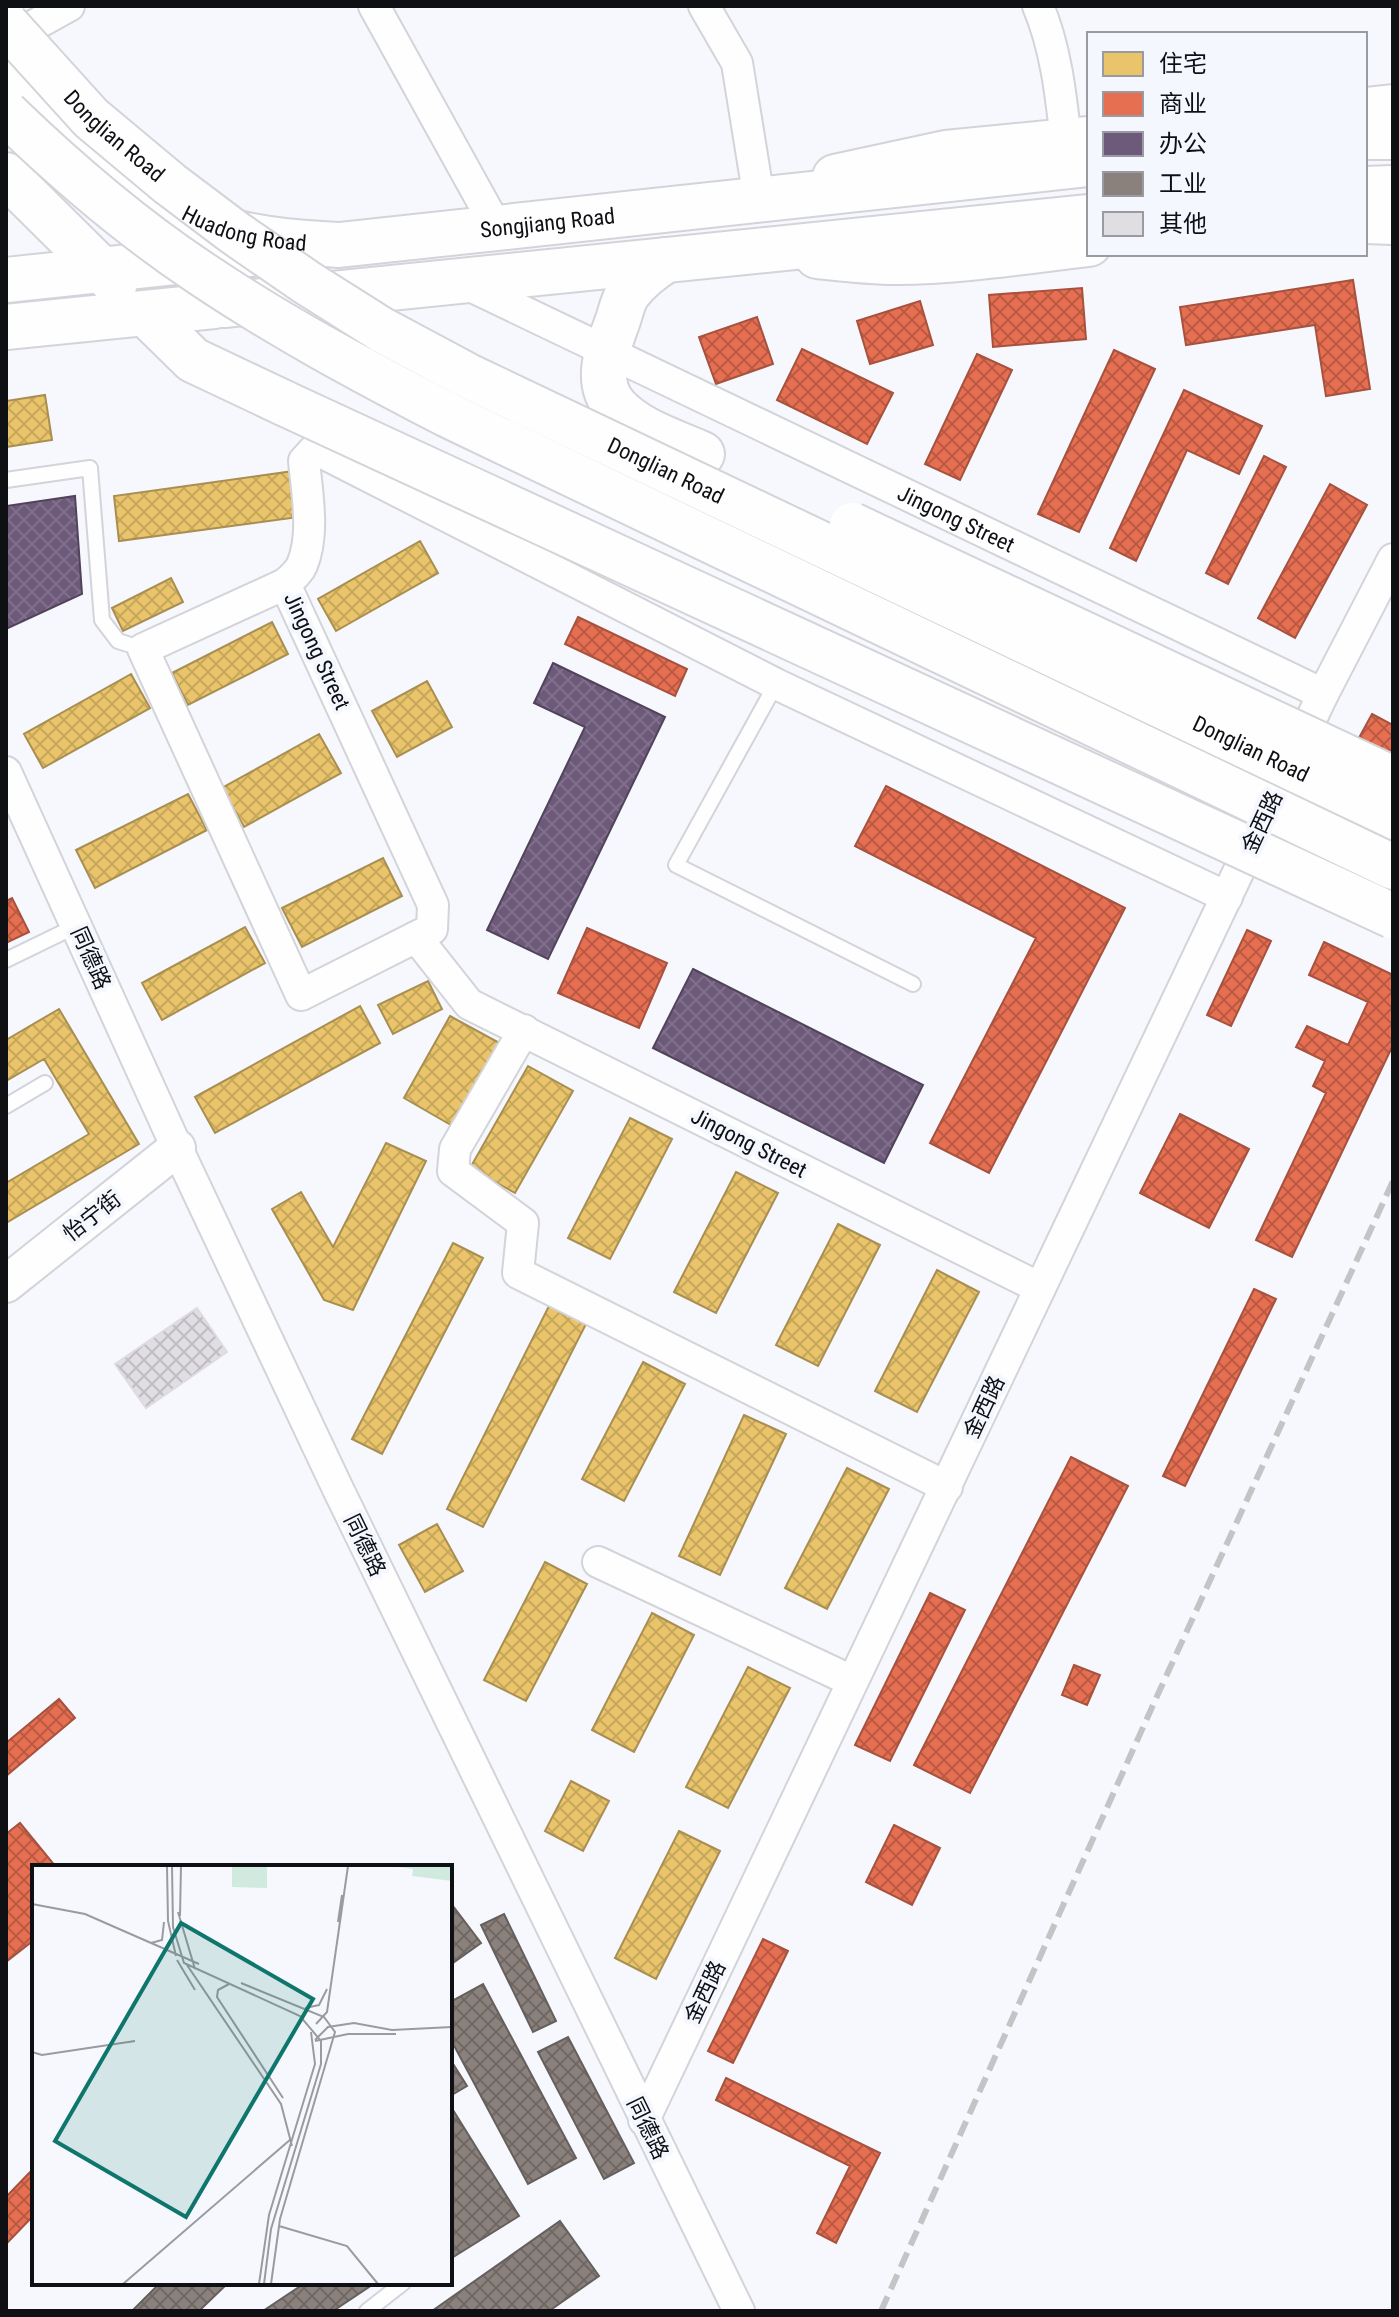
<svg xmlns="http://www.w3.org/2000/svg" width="1399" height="2317" viewBox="0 0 1399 2317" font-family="'Roboto Condensed','Noto Sans SC',sans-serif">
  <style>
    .homes { fill: url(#homes-cross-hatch); stroke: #a88e50; stroke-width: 2 }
    .shops { fill: url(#shops-cross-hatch); stroke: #a6523f; stroke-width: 2 }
    .offices { fill: url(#offices-cross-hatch); stroke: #51435b; stroke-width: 2 }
    .industry { fill: url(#industry-cross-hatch); stroke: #655f5d; stroke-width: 2 }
    .building { fill: url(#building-cross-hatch); stroke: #dedce1; stroke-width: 2 }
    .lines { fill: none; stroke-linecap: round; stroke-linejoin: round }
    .service-casing { stroke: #d3d4d9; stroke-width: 18 }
    .minor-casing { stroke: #d3d4d9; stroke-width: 34 }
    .tertiary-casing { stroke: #d3d4d9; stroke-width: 40 }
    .primary-casing { stroke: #d3d4d9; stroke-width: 48 }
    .trunk-casing { stroke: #d3d4d9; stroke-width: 48 }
    .service { stroke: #fefeff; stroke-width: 14 }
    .minor { stroke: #fefeff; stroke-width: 30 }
    .tertiary { stroke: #fefeff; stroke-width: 36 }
    .primary { stroke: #fefeff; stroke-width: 44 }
    .trunk { stroke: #fefeff; stroke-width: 44 }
    .rail { stroke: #c4c4c6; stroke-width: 6; stroke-dasharray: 16 8; stroke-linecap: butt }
    .trunk-bridge-casing { stroke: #d3d4d9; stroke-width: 48; stroke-linecap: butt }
    .trunk-bridge { stroke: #fefeff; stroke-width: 44 }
    .labels { text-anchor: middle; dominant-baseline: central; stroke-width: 8; stroke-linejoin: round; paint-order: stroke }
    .street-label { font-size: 22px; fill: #0f1014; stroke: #f5f7ff }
    .inset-road { fill: none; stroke: #9a9ba0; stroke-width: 2 }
    .view { fill: #0f766e; fill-opacity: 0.15; stroke: #0f766e; stroke-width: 4 }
    .inset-edge { fill: none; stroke: #0f1014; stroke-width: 4 }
  </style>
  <defs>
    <pattern id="homes-cross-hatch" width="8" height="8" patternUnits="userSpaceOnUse" patternTransform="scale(2)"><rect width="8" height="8" fill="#e9c46a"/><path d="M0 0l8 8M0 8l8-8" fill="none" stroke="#c7a75b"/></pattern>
    <pattern id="shops-cross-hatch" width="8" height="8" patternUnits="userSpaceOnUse" patternTransform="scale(2)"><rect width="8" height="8" fill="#e76f51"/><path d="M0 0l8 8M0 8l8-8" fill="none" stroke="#ba5a42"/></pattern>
    <pattern id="offices-cross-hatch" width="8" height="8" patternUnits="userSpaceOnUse" patternTransform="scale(2)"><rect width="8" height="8" fill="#6d597a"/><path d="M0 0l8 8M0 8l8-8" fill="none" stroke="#80708a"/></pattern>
    <pattern id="industry-cross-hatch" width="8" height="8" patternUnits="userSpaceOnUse" patternTransform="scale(2)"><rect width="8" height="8" fill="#8a817c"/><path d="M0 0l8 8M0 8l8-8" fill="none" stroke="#6f6864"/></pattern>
    <pattern id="building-cross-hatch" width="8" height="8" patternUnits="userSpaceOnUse" patternTransform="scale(2)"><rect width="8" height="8" fill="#e0dee2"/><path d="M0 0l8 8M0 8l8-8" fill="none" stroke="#bfbdc1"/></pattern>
  </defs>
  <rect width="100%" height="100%" fill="#f7f8fd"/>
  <!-- homes -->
  <path class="homes" d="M45 395 52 440 6 447V401Z
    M294 471 299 517 119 541 114 496Z
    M420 541 438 573 336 631 318 599Z
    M171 578 183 602 123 631 112 608Z
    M272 622 288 654 188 705 172 673Z
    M131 674 150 708 43 768 24 734Z
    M427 681 452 727 397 757 372 711Z
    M319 734 341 773 244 827 222 788Z
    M188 794 207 830 95 888 76 850Z
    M383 858 402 896 302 947 282 908Z
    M245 927 265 963 162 1020 142 983Z
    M428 981 442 1009 393 1034 378 1005Z
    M360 1006 380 1043 215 1133 195 1097Z
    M59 1009 139 1144 6 1223V1183L89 1134 44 1059 6 1081V1040Z
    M450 1016 503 1045 456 1128 404 1098Z
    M528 1066 573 1091 515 1193 470 1168Z
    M630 1118 672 1139 610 1259 568 1238Z
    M386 1143 426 1161 353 1310 324 1300 272 1209 301 1192 333 1247Z
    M736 1172 778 1193 716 1313 674 1292Z
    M838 1224 880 1245 818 1366 776 1345Z
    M453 1243 483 1258 382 1454 352 1439Z
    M937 1270 979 1292 917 1412 875 1391Z
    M551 1302 588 1320 483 1527 447 1509Z
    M643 1362 685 1384 624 1501 582 1479Z
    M744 1415 786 1434 720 1575 679 1556Z
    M847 1468 889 1489 827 1609 785 1588Z
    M437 1524 463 1571 425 1592 399 1545Z
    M545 1562 587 1584 526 1701 484 1680Z
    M652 1613 694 1635 634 1752 592 1730Z
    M748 1667 790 1688 728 1808 686 1787Z
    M571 1781 609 1801 583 1851 545 1831Z
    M679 1831 720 1851 656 1979 615 1958Z"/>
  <!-- shops -->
  <path class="shops" d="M1353 280 1370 389 1326 396 1315 325 1186 345 1180 307Z
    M1082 288 1086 339 993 347 989 295Z
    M920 301 933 345 870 364 857 321Z
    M757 317 773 364 716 384 699 337Z
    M802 349 893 393 867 444 777 400Z
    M1114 350 1155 369 1079 532 1038 514Z
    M977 354 1012 370 960 480 925 464Z
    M1184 390 1262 426 1239 474 1187 450 1136 561 1110 548Z
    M1264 456 1286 467 1228 584 1206 573Z
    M1330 484 1367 505 1295 638 1258 618Z
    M578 617 687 669 675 696 565 644Z
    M1372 714 1393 725V765L1355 745Z
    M886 786 1125 908 989 1173 930 1143 1036 938 855 846Z
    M12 898 29 932 6 943V901Z
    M587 928 667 963 639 1028 558 993Z
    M1247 930 1271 941 1231 1026 1207 1015Z
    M1324 942 1393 975V1045L1292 1257 1256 1240 1326 1093 1313 1086 1325 1061 1296 1047 1307 1026 1348 1045 1368 1002 1309 975Z
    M1180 1114 1249 1149 1209 1228 1140 1193Z
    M1254 1289 1276 1299 1185 1486 1163 1476Z
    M1071 1457 1128 1486 970 1793 914 1765Z
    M930 1593 965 1610 890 1761 855 1745Z
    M1074 1665 1100 1675 1087 1705 1062 1695Z
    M59 1699 75 1718 6 1776V1743Z
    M20 1823 56 1867H34V1940L6 1962V1834Z
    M894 1825 940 1848 912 1905 866 1882Z
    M763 1939 788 1951 733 2063 708 2051Z
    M726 2078 880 2153 836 2243 817 2233 850 2166 716 2100Z
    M34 2168V2215L7 2243 6 2197Z"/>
  <!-- offices -->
  <path class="offices" d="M75 496 82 594 6 629V506Z
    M553 663 665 717 548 959 487 930 585 727 534 703Z
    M693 969 923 1085 884 1163 653 1048Z"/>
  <!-- industry -->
  <path class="industry" d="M453 1906 481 1943 450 1965V1909Z
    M504 1914 556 2021 533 2032 481 1925Z
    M483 1984 576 2158 528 2184 450 2038V2002Z
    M568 2037 634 2163 604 2179 538 2052Z
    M450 2059 467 2086 450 2096Z
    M453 2110 519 2216 450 2259V2112Z
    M560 2221 599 2276 549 2311H432Z
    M160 2283H228L199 2311H132Z
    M305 2283H375L333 2311H263Z"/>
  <!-- building -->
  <path class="building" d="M197 1308 227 1352 146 1408 115 1364Z"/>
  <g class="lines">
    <!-- service casing -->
    <g class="service-casing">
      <path id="service" d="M6 480 90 468 102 620 118 641 143 649
        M776 684 676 865 913 984
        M6 960 76 926
        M6 1106 45 1083
        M367 2311 403 2283"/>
    </g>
    <!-- minor casing -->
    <g class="minor-casing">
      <g id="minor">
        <path d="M374 6 497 228"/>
        <path d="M704 6 737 63 759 199"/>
        <path d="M1038 6C1056 48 1061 96 1066 141"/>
        <path d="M13 37 69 6"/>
        <path id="s1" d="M462 282 1323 694"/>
        <path d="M285 584 143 649 301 995 416 937"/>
        <path d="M6 772 177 1148 338 1489 739 2311"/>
        <path d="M524 1030 455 1149 453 1171 523 1223 518 1273 947 1487"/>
        <path d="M1040 1288 469 1004 416 937 432 929 433 905 285 584C291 579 299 572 302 565 315 534 307 493 304 461L315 449 776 684 1227 897"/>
        <path d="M598 1562 852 1681"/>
        <path d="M644 2120 1323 694 1393 559"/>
      </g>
    </g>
    <!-- tertiary casing -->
    <g class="tertiary-casing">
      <path id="tertiary" d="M6 1284 177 1148"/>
    </g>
    <!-- primary casing -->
    <g class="primary-casing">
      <path id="primary" d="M1365 110 1393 107
        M6 175 115 283
        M835 177 946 153 1089 139
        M1365 221 1393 222
        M817 256C844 259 870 262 897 262 961 262 1026 251 1089 244
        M6 280 289 250
        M6 327 214 306"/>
    </g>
    <!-- trunk casing -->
    <g class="trunk-casing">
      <g id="trunk">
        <path id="s2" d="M6 77C51 127 100 164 158 197 181 210 206 224 230 231 266 241 303 243 339 245L1089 164"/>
        <path d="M1365 137H1393"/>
        <path d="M1365 189 1393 188"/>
        <path d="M666 260C652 269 639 279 629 292 623 300 621 311 618 320 608 348 593 382 616 407 638 431 673 441 702 454"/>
        <path d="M224 305 1089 217"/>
        <path d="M145 313 193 360 286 404"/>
      </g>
    </g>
    <!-- service -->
    <use href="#service" class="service"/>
    <!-- minor -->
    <use href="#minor" class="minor"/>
    <!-- tertiary -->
    <use href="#tertiary" class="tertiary"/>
    <!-- primary -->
    <use href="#primary" class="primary"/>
    <!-- trunk -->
    <use href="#trunk" class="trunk"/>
    <!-- rail -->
    <path class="rail" d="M881 2311 1158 1694 1393 1181"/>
    <!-- trunk-bridge casing -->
    <g class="trunk-bridge-casing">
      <g id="trunk-bridge">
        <path id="s3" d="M6 24 91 118 170 184 235 233 306 282 382 330 468 376 1393 816"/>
        <path d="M6 113C66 171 130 226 199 272 279 326 363 371 448 415L1393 867"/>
        <path d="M286 404 1393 916"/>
        <path d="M852 525 1393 779"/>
      </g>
    </g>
    <!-- trunk-bridge -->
    <use href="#trunk-bridge" class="trunk-bridge"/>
  </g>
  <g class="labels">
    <!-- street labels -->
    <g class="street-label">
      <text stroke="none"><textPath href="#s3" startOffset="156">Donglian Road</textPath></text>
      <text stroke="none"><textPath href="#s2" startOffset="594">Songjiang Road</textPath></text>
      <text stroke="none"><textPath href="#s2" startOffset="288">Huadong Road</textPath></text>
      <text stroke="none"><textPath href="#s3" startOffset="804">Donglian Road</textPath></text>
      <text stroke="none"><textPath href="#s1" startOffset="548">Jingong Street</textPath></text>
      <text transform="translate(317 651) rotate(65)">Jingong Street</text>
      <text stroke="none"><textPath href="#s3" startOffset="1452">Donglian Road</textPath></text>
      <text transform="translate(1262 822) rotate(-65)">金西路</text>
      <text transform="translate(91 958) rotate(66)">同德路</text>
      <text transform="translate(749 1143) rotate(27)">Jingong Street</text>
      <text transform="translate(92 1216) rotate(-38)">怡宁街</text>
      <text transform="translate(984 1407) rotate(-65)">金西路</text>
      <text transform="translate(365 1545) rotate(64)">同德路</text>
      <text transform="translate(705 1992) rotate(-65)">金西路</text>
      <text transform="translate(648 2128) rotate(64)">同德路</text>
    </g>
  </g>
  <!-- overview -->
  <g transform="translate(32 1865)">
    <rect width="420" height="420" fill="#f7f8fd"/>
    <path d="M420 1V16L380 11 381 4 366 2Z" fill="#d0eadf"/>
    <path d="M200 1H235V23L200 22Z" fill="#d0eadf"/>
    <path class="inset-road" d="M135 1 136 56 144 91M140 1 141 62 152 98 268 151 289 176V199L239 364 232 419M0 39 53 49 167 99M146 47 163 104M148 51 149 1M306 57 310 30M119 78 130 75 132 57M145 95 163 125M155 100 249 239 260 281M209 118 292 152 303 167 248 354 239 419M197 119 186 125 185 132 251 233M273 143 287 140 295 124M284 159 295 147 316 1M283 175 296 162 322 158 360 165 420 162M283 176 316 169H364M0 187 10 190 103 176M247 361 315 381 346 419M91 419 259 274M227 419 237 350 283 199 279 167"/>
    <path class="view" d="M149 58 281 134 154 352 23 276Z"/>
    <rect width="420" height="420" class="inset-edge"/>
  </g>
  <!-- border -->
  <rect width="1399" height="2317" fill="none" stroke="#0f1014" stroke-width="16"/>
  <!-- legend -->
  <rect x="1087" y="32" width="280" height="224" fill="#f5f7ff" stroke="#999ba1" stroke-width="2"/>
  <rect x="1103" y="52" width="40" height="24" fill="#e9c46a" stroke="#999ba1" stroke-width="2"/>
  <text x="1159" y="72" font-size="24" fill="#0f1014">住宅</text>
  <rect x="1103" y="92" width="40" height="24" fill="#e76f51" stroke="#999ba1" stroke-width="2"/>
  <text x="1159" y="112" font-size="24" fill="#0f1014">商业</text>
  <rect x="1103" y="132" width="40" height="24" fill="#6d597a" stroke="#999ba1" stroke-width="2"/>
  <text x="1159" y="152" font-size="24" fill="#0f1014">办公</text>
  <rect x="1103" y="172" width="40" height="24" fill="#8a817c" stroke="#999ba1" stroke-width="2"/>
  <text x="1159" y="192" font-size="24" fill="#0f1014">工业</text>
  <rect x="1103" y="212" width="40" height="24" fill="#e0dee2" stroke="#999ba1" stroke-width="2"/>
  <text x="1159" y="232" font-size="24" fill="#0f1014">其他</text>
</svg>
